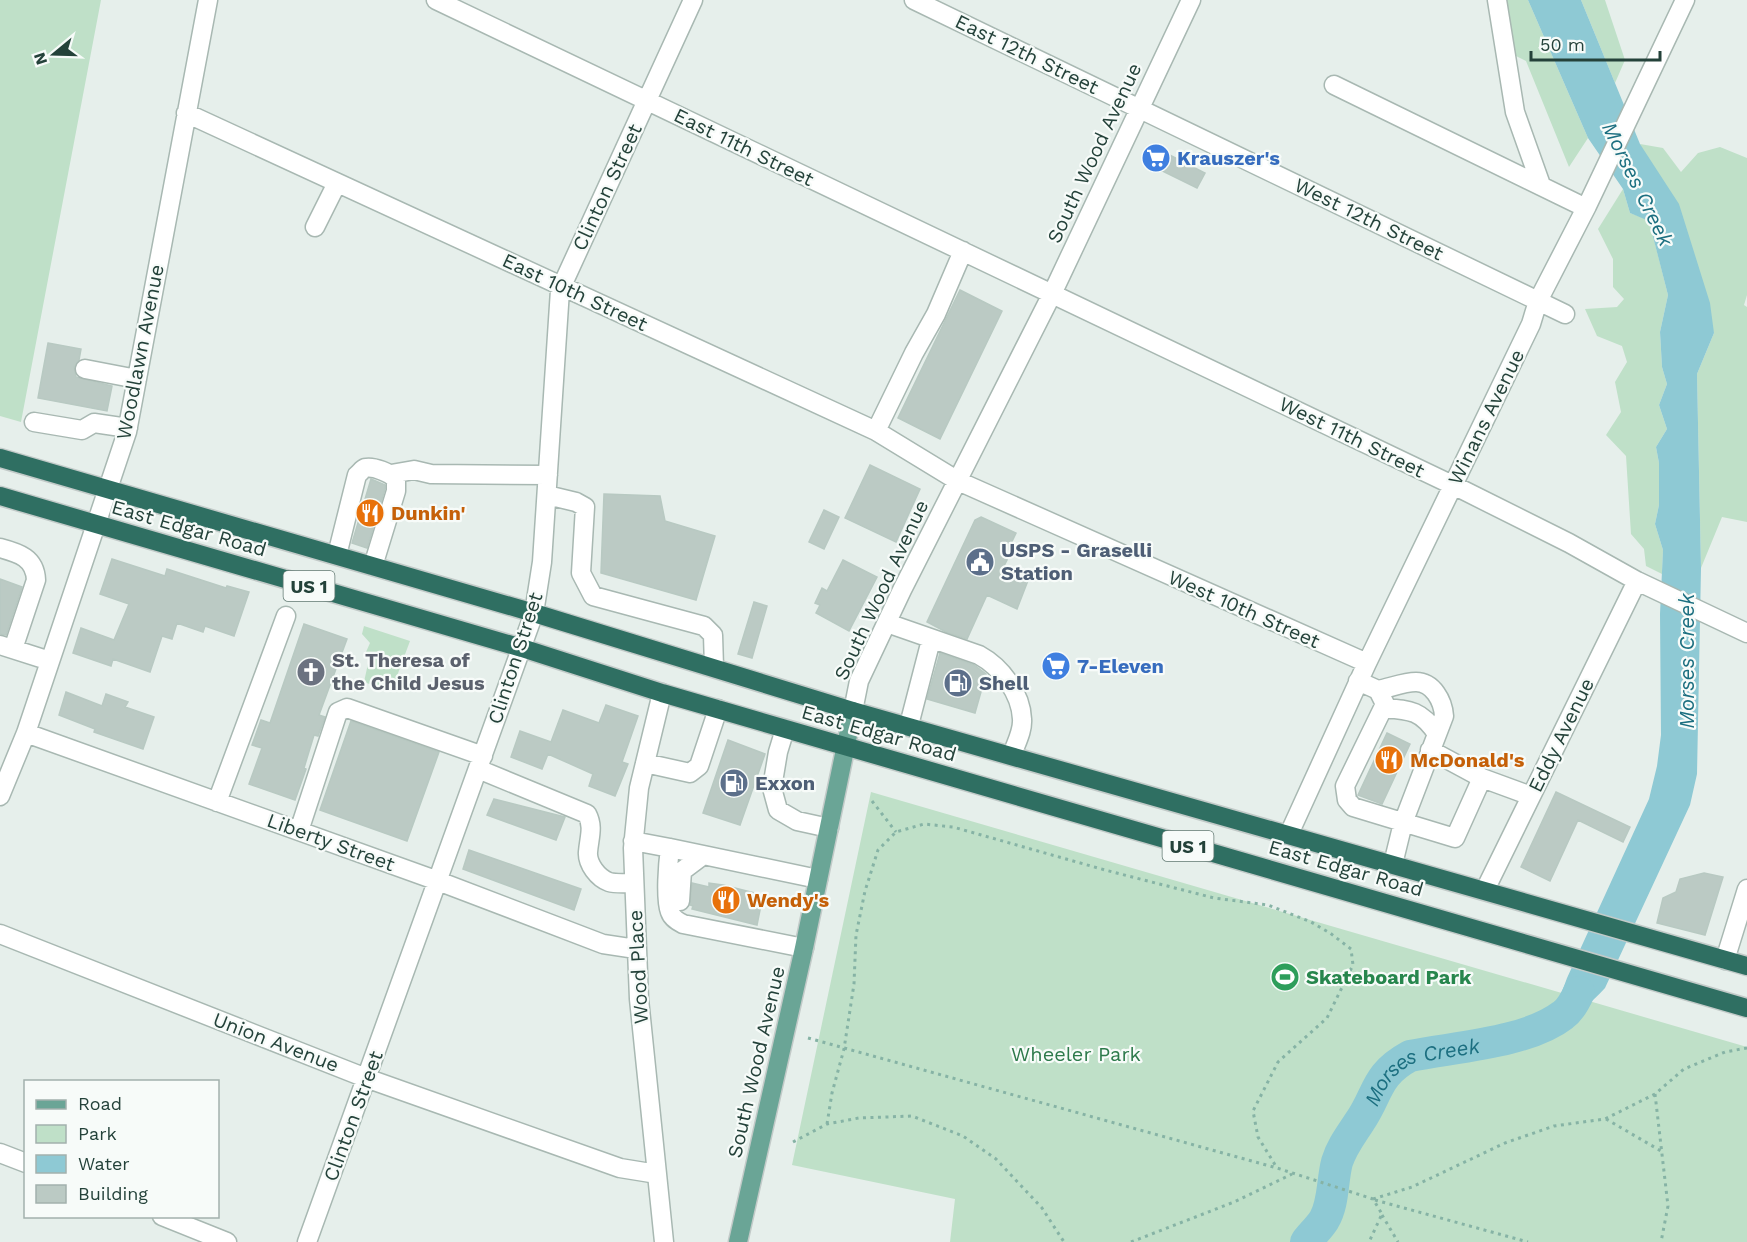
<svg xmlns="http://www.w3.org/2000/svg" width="1747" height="1242" viewBox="0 0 1747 1242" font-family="'Work Sans',sans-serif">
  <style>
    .green { fill: #bfe0c8 }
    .water { fill: #8ec9d4 }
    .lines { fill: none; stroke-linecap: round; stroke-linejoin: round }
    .river { stroke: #8ec9d4; stroke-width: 32 }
    .building { fill: #bbcac4; stroke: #b8c9c2; stroke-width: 1.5 }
    .minor-casing { stroke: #a8b8b2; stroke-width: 21 }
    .major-casing { stroke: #c2cac8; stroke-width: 21 }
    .highway-casing { stroke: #c2cac8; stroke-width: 21 }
    .path { stroke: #86b3a5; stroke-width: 3; stroke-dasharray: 3 4.5; stroke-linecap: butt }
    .minor { stroke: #fff; stroke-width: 18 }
    .major { stroke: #6aa596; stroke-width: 18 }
    .highway { stroke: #2f6f62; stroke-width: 18 }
    .labels { text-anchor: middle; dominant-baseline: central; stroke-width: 4.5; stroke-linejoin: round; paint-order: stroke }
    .shield { fill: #f7fbf9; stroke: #637a73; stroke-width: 1.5 }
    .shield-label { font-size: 18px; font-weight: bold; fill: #24423a }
    .street-label { font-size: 20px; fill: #24423a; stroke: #f7fbf9 }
    .shop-label { font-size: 20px; font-weight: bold; fill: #366cbe; stroke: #f7fbf9; text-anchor: start }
    .food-label { font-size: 20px; font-weight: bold; fill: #c56008; stroke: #f7fbf9; text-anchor: start }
    .service-label { font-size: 20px; font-weight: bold; fill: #4e5e75; stroke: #f7fbf9; text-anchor: start }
    .worship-label { font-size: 20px; font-weight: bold; fill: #5b616d; stroke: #f7fbf9; text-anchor: start }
    .leisure-label { font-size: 20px; font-weight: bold; fill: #27864d; stroke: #f7fbf9; text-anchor: start }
    .park-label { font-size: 20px; fill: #2d7a4b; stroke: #f7fbf9 }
    .water-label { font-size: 21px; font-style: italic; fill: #1c6f80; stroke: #f7fbf9 }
  </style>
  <rect width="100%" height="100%" fill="#e6efeb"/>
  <!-- green -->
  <path class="green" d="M0 0H101L21 422 0 416Z
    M1500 0H1528L1588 138 1569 167 1526 61 1510 53Z
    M1581 0H1605L1625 60 1615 83Z
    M1640 144 1663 148 1681 172 1698 153 1720 147 1747 158V295L1744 305 1747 307V522L1722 517 1701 568 1697 374 1714 333Z
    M1623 189 1630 213 1649 220 1668 295 1660 332 1662 367 1667 384 1659 405 1667 429 1656 447 1659 463V505L1655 524 1663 550 1662 574 1646 566 1644 549 1631 534 1626 456 1606 435 1621 412 1615 382 1627 362 1622 346 1597 336 1585 309 1617 307 1624 299 1613 287V259L1598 229Z
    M364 626 410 641 391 692 364 682 369 659 366 652 370 643 362 634Z
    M871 792 1747 1047V1242H950L955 1199 792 1165Z"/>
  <!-- water -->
  <path class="water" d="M1528 0H1581L1640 144 1679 204 1710 303 1714 333 1697 374 1701 568 1697 774 1690 805 1605 988C1587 1007 1577 1016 1551 1022L1567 978 1649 799 1657 766 1661 735 1660 614 1663 550 1655 524 1659 505V463L1656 447 1667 429 1659 405 1667 384 1662 367 1660 332 1668 295 1649 221 1630 213 1623 189 1588 138Z"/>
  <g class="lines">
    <!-- river -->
    <path class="river" id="s1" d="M1306 1242C1311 1235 1319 1228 1324 1220 1334 1203 1332 1181 1337 1162 1342 1146 1351 1135 1360 1121 1379 1093 1375 1075 1410 1056 1454 1047 1527 1043 1563 1015 1570 1010 1575 1001 1579 992"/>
  </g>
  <!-- building -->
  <path class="building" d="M1154 147 1205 173 1197 188 1146 163Z
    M960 290 1002 311 940 439 898 418Z
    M48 343 81 349 79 360 74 367 76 377 112 386 107 411 38 398Z
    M870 465 920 489 896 542 845 518Z
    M371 479 385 485V489L367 548 352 543Z
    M604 494 660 496 665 521 715 536 696 600 601 573Z
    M824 510 839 517 824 549 809 542Z
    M981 517 1016 533 1005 556 1008 558 1004 566 1029 578 1017 609 987 595 967 639 946 632 927 622 975 520Z
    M112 559 165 576 167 569 226 588 227 586 249 592 234 636 205 626 203 632 177 623 172 639 162 636 150 672 113 659 111 666 73 653 81 628 114 640 129 604 100 594Z
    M843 560 877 577 849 631 816 613 820 605 815 603 822 588 827 591Z
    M0 579 22 587 6 635 0 634Z
    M754 602 767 606 752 658 738 654Z
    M304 624 347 639 319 715 325 717 318 736 314 735 304 768 306 769 295 800 249 784 262 748 252 745 261 720 270 723Z
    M940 653 974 665 986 674 975 713 927 699Z
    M66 692 102 706 106 694 128 702 125 707 154 717 143 749 94 732 95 729 59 715Z
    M606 705 638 716 622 762 628 764 615 796 589 786 593 774 548 754 542 769 511 757 520 731 551 742 563 710 599 723Z
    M351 721 439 752 407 841 320 810Z
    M1387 733 1410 744 1382 804 1358 795Z
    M728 740 765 754 740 825 703 813Z
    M1556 792 1630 827 1623 842 1578 820 1550 881 1521 867Z
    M494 799 565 817 556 840 487 815Z
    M469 850 581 889 574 910 463 869Z
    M1704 873 1723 877 1705 935 1657 923 1663 898 1676 892 1680 879Z
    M692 883 709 887V883L723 885 763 895 757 925 692 909 693 906 690 905Z"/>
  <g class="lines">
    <!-- minor casing -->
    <g class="minor-casing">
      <path id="minor" d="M436 0 1465 491 1569 543 1637 581 1747 633
        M914 0 1565 314
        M1497 0 1515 112 1541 185
        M1334 85 1586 208
        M186 113 876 431 958 481 1367 663
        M315 227 337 183
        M85 369 137 379
        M34 422 82 430 94 423 128 428
        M876 431 914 353 936 314 963 251
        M391 474 414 470 431 474 548 475
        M547 495 576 502 585 507 581 573 593 596 704 626 713 635 714 667
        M0 548C19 553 35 558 36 580L13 649
        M337 555 357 475C360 473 362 469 365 468 374 466 390 473 396 479V491L373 566
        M887 623 979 655C1001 667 1021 693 1022 719 1023 731 1016 743 1012 755
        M0 645 50 661
        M1358 681 1378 690 1385 704 1345 786 1347 800 1353 807 1455 838 1482 778
        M1378 690C1389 688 1404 682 1416 682 1433 682 1443 701 1444 716L1403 823 1393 864
        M662 693 639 788 633 848 639 999 664 1242
        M1383 708C1410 710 1421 710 1437 734
        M853 711 859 681 902 590 1052 294 1191 0
        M909 725 931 640
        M785 729 778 752 772 788 778 810 797 821 829 828
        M26 733 438 881 603 944 636 949
        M1430 750 1482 778 1531 796
        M645 763 690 773 699 766 718 709
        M478 769 587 814C594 827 589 838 588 852 587 864 598 878 609 882 616 884 626 883 634 883
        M0 796 26 733 127 432 208 0
        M217 802 286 616
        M299 831 338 712 347 708 483 756
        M1289 834 1367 663 1531 324 1538 301 1587 206 1685 0
        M633 841 670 848
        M1485 890 1637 581
        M680 901 682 871 702 856
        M0 934 366 1078 620 1168 657 1174
        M804 948 683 924C677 921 672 918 670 912 665 898 668 863 670 848L818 879
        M1725 960 1747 889
        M0 1153 26 1163
        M162 1216 227 1242
        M307 1242 534 613 542 562 560 290 693 0"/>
    </g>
    <!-- major casing -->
    <g class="major-casing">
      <path id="major" d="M738 1242 804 948 853 711"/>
    </g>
    <!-- highway casing -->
    <g class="highway-casing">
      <path id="highway" d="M0 458 534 613 853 711 1747 966
        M0 496 522 648 662 693 1747 1008"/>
    </g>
    <!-- path -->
    <path class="path" d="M872 801 896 832
      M808 1038 1277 1168 1373 1199 1382 1214 1369 1242
      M1655 1094 1668 1206 1661 1242
      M1606 1119 1661 1151
      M827 1124 832 1093 844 1049 854 984 856 935 865 891 878 850 896 832 924 824 953 827 1105 870 1214 898 1268 905 1311 922 1330 933 1351 949 1353 965 1327 1018 1278 1062 1253 1111 1258 1137 1277 1168
      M793 1142 827 1124 859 1118 912 1116 963 1136 996 1159 1042 1208 1064 1242
      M1373 1199 1412 1187 1505 1143 1554 1126 1605 1119 1655 1094 1684 1069 1725 1052 1747 1048
      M1375 1200 1528 1242
      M1382 1215 1398 1242
      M1131 1242 1234 1202 1292 1174"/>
    <!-- minor -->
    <use href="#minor" class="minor"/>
    <!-- major -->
    <use href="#major" class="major"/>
    <!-- highway -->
    <use href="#highway" class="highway"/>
  </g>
  <!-- icons -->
  <defs>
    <g id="supermarket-disc" transform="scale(1.5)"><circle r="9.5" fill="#3f7fe0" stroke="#f7fbf9"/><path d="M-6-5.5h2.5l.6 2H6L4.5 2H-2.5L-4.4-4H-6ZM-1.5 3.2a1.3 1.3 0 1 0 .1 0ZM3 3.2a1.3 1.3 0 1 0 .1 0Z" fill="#fff"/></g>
    <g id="restaurant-disc" transform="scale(1.5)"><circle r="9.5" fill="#e8710a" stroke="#f7fbf9"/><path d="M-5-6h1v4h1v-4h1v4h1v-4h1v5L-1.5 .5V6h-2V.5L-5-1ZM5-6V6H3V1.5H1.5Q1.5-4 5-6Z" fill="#fff"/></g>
    <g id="civic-disc" transform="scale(1.5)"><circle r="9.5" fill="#5c6f8a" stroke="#f7fbf9"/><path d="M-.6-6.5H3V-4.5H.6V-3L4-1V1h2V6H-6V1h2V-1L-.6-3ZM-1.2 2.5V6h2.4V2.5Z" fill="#fff"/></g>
    <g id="church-disc" transform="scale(1.5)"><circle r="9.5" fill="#6b7280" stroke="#f7fbf9"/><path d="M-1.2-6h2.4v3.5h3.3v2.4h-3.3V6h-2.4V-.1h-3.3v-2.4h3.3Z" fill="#fff"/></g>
    <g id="fuel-disc" transform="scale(1.5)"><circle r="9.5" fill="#5c6f8a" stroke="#f7fbf9"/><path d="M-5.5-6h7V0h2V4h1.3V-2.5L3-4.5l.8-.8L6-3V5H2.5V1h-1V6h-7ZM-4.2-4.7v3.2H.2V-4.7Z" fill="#fff"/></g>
    <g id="stadium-disc" transform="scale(1.5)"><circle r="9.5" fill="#2e9e5b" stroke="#f7fbf9"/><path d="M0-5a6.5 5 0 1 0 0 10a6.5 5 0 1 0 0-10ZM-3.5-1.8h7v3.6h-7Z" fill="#fff"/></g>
  </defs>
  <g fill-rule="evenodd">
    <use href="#supermarket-disc" x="1156" y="158"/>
    <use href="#restaurant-disc" x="370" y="513"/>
    <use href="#civic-disc" x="980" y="562"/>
    <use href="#supermarket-disc" x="1056" y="666"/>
    <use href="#church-disc" x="311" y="672"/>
    <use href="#fuel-disc" x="958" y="683"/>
    <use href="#restaurant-disc" x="1389" y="760"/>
    <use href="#fuel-disc" x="734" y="783"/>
    <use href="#restaurant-disc" x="726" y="900"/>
    <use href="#stadium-disc" x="1285" y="977"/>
  </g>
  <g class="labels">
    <!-- shield labels -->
    <g class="shield">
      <rect x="283.5" y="571" width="51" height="30" rx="4.5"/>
      <rect x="1162.5" y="831" width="51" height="30" rx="4.5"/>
    </g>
    <g class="shield-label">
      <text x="309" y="586">US 1</text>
      <text x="1188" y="846">US 1</text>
    </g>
    <!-- street labels -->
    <g class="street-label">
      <text transform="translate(1027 54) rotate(26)">East 12th Street</text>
      <text transform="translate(744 147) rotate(26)">East 11th Street</text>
      <text transform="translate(1094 153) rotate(-65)">South Wood Avenue</text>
      <text transform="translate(607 187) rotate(-65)">Clinton Street</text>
      <text transform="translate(1369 219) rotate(26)">West 12th Street</text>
      <text transform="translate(575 292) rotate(25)">East 10th Street</text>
      <text transform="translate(140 352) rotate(-79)">Woodlawn Avenue</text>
      <text transform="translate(1486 417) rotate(-64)">Winans Avenue</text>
      <text transform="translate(1352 437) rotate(26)">West 11th Street</text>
      <text transform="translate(189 528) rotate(16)">East Edgar Road</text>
      <text transform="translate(881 590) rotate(-65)">South Wood Avenue</text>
      <text transform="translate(1244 609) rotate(24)">West 10th Street</text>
      <text transform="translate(515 658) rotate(-72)">Clinton Street</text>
      <text transform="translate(879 733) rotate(16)">East Edgar Road</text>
      <text transform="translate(1561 735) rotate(-64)">Eddy Avenue</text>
      <text transform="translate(331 842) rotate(20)">Liberty Street</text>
      <text transform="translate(1346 868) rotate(16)">East Edgar Road</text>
      <text transform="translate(638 967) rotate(-93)">Wood Place</text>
      <text transform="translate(276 1042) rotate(21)">Union Avenue</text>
      <text transform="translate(756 1062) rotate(-77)">South Wood Avenue</text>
      <text transform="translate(353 1116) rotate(-70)">Clinton Street</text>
    </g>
    <!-- shop labels -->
    <g class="shop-label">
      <text x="1177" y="158">Krauszer's</text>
      <text x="1077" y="666">7-Eleven</text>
    </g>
    <!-- food labels -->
    <g class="food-label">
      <text x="391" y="513">Dunkin'</text>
      <text x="1410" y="760">McDonald's</text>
      <text x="747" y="900">Wendy's</text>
    </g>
    <!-- service labels -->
    <g class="service-label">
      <text x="1001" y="550">USPS - Graselli<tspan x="1001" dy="23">Station</tspan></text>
      <text x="979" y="683">Shell</text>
      <text x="755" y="783">Exxon</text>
    </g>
    <!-- worship labels -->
    <g class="worship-label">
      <text x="332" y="660">St. Theresa of<tspan x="332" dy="23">the Child Jesus</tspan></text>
    </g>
    <!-- leisure labels -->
    <g class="leisure-label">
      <text x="1306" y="977">Skateboard Park</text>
    </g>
    <!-- park labels -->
    <g class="park-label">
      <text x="1076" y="1054">Wheeler Park</text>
    </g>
    <!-- water labels -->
    <g class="water-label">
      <text transform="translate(1638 184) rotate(64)">Morses Creek</text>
      <text transform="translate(1686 661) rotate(-90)">Morses Creek</text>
      <text stroke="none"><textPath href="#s1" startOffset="222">Morses Creek</textPath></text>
    </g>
  </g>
  <!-- legend -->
  <rect x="24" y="1080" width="195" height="138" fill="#f7fbf9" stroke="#a3b1ad" stroke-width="1.5"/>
  <rect x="36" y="1100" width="30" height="9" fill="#6aa596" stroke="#a3b1ad" stroke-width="1.5"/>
  <text x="78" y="1110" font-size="18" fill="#24423a">Road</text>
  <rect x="36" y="1125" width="30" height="18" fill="#bfe0c8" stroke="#a3b1ad" stroke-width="1.5"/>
  <text x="78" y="1140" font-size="18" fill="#24423a">Park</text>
  <rect x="36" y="1155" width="30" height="18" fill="#8ec9d4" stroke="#a3b1ad" stroke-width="1.5"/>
  <text x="78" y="1170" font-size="18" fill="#24423a">Water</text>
  <rect x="36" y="1185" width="30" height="18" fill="#bbcac4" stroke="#a3b1ad" stroke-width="1.5"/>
  <text x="78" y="1200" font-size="18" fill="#24423a">Building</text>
  <!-- north arrow -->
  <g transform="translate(54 54) rotate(251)" stroke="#f7fbf9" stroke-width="4.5" paint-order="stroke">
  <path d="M0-4.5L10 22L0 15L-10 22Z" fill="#24423a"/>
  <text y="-9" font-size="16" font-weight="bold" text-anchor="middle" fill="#24423a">N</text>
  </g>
  <!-- scale -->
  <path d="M1531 51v9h129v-9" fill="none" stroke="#24423a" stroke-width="3"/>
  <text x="1540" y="51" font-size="18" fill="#24423a" stroke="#f7fbf9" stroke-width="4.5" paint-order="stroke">50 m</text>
</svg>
